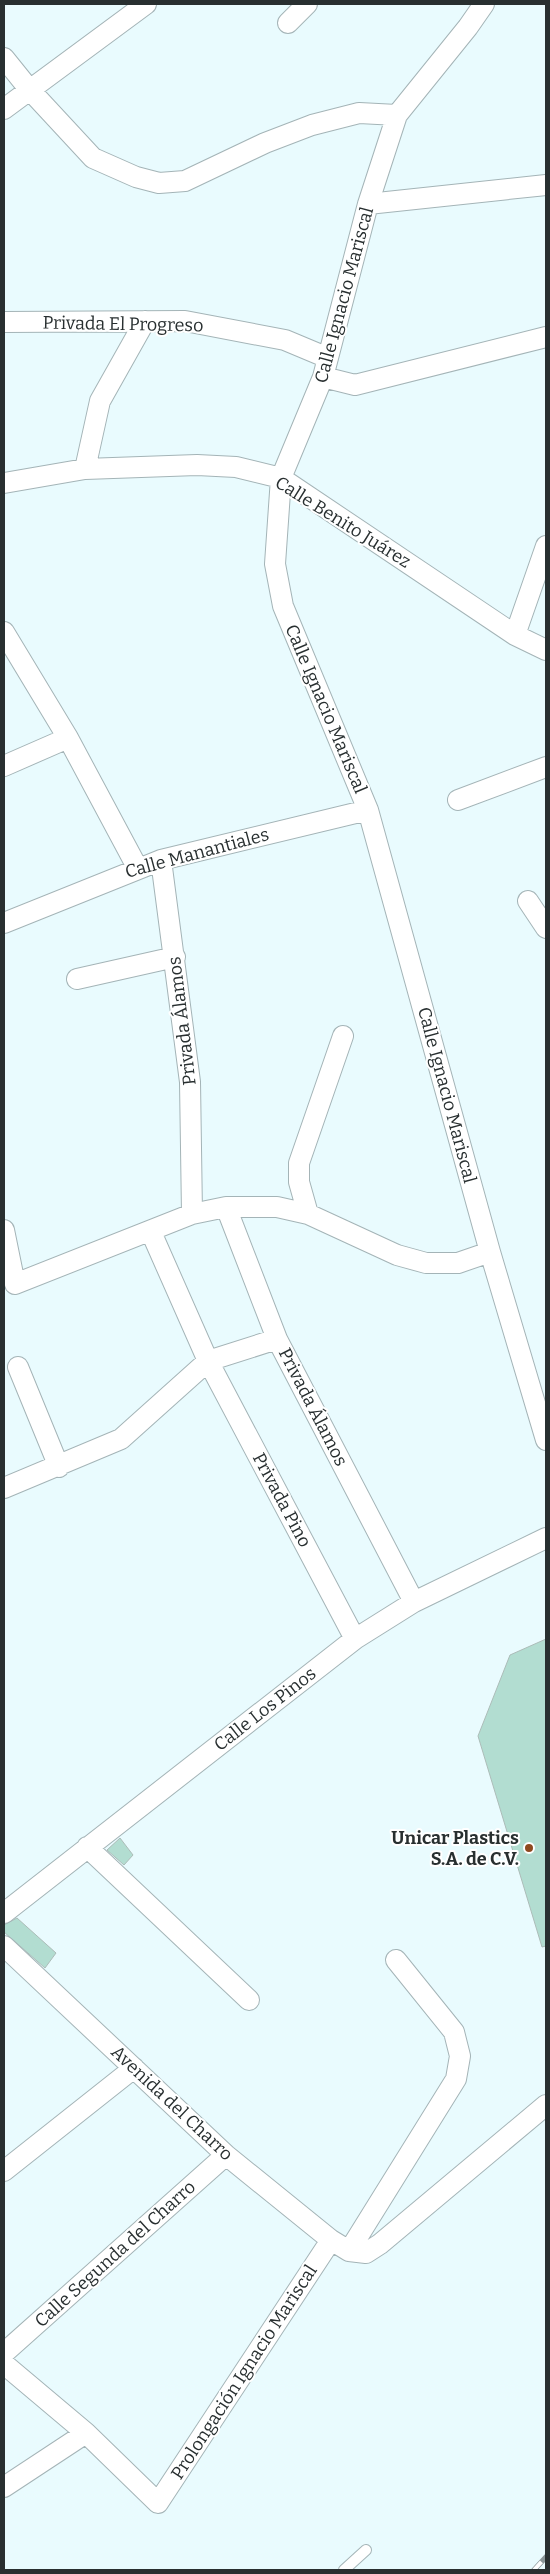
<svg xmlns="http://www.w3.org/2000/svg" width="550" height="2574" viewBox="0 0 550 2574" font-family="Bitter,serif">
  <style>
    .building { fill: #b2ddd1; stroke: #acbcb8 }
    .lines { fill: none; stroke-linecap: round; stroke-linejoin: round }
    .lane-casing { stroke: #a4b4b7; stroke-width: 12 }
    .street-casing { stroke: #a4b4b7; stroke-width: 22 }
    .lane { stroke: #fff; stroke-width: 10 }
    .street { stroke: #fff; stroke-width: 20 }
    .rail-casing { stroke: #8b9799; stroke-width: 5.5 }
    .rail { stroke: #fff; stroke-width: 4; stroke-dasharray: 11; stroke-linecap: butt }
    .poi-dot { fill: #8e491f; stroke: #fff; stroke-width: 2 }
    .labels { text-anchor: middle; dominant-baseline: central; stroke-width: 4; stroke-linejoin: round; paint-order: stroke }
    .street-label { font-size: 18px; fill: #282f30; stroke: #fff }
    .poi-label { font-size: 18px; font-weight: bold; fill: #282f30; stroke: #fff; text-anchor: end }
  </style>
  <rect width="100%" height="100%" fill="#e9fbfe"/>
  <!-- building -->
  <path class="building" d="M546 1639V1946L542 1947 478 1736 510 1655Z
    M120 1838 133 1855 124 1865 107 1850Z
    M17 1918 56 1953 45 1968 4 1932V1925Z"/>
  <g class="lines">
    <!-- lane casing -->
    <g class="lane-casing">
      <path id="lane" d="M344 2570 366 2550"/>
    </g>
    <!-- street casing -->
    <g class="street-casing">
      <path id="street" d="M484 4 468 27 397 115 368 204 323 377 281 478 275 564 283 606 368 810 490 1252 546 1440
        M288 23 307 4
        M4 58 29 89 93 158 136 177 159 183 185 181 265 143 312 125 359 113 397 115
        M4 109 146 4
        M368 204 546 185
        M4 322 185 321 285 340 328 358
        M323 377 355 385 546 337
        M85 469 100 401 145 321
        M4 483 85 469 197 465 236 467 281 478 515 635 546 650
        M4 632 68 738 137 867
        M515 635 546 546
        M4 766 68 738
        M458 800 546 767
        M161 860 190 1082 192 1214
        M528 901 546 928
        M4 923 161 860 368 810
        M77 979 175 957
        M226 1207 277 1339 414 1602
        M308 1214 299 1182V1163L343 1036
        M4 1230 15 1284 192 1214 226 1207H277L308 1214 397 1255 426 1263H458L490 1252
        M151 1232 208 1361 355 1639
        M18 1367 59 1467
        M4 1488 121 1439 208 1361 277 1339
        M87 1847 249 2000
        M4 1913 355 1639 414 1602 546 1538
        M4 1946 226 2155 331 2240 349 2251 366 2253 380 2244 546 2105
        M4 2171 134 2068
        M349 2251 456 2079 460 2056 454 2032 396 1960
        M4 2353 226 2155
        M4 2364 86 2433 158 2503 331 2240
        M4 2487 86 2433"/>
    </g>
    <!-- lane -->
    <use href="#lane" class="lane"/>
    <!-- street -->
    <use href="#street" class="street"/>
    <!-- rail casing -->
    <g class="rail-casing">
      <path id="rail" d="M534 2570 546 2557"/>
    </g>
    <!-- rail -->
    <use href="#rail" class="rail"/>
  </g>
  <!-- markers -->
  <circle class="poi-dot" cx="529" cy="1848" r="5"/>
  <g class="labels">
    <!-- street labels -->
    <g class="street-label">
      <text transform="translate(344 295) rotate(-75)">Calle Ignacio Mariscal</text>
      <text transform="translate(123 324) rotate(1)">Privada El Progreso</text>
      <text transform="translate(343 522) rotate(32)">Calle Benito Juárez</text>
      <text transform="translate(326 709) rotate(67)">Calle Ignacio Mariscal</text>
      <text transform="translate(197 853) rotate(-15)">Calle Manantiales</text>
      <text transform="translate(182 1021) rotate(-97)">Privada Álamos</text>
      <text transform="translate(447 1095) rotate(75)">Calle Ignacio Mariscal</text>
      <text transform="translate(313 1407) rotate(63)">Privada Álamos</text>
      <text transform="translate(282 1500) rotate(62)">Privada Pino</text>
      <text transform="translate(265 1709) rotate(-38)">Calle Los Pinos</text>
      <text transform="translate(172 2103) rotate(43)">Avenida del Charro</text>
      <text transform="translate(115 2254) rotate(-42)">Calle Segunda del Charro</text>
      <text transform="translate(244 2372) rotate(-57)">Prolongación Ignacio Mariscal</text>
    </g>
    <!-- poi labels -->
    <g class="poi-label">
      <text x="519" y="1838">Unicar Plastics<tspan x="519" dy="21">S.A. de C.V.</tspan></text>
    </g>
  </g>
  <!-- border -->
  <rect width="550" height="2574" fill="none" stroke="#282f30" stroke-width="10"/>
</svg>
